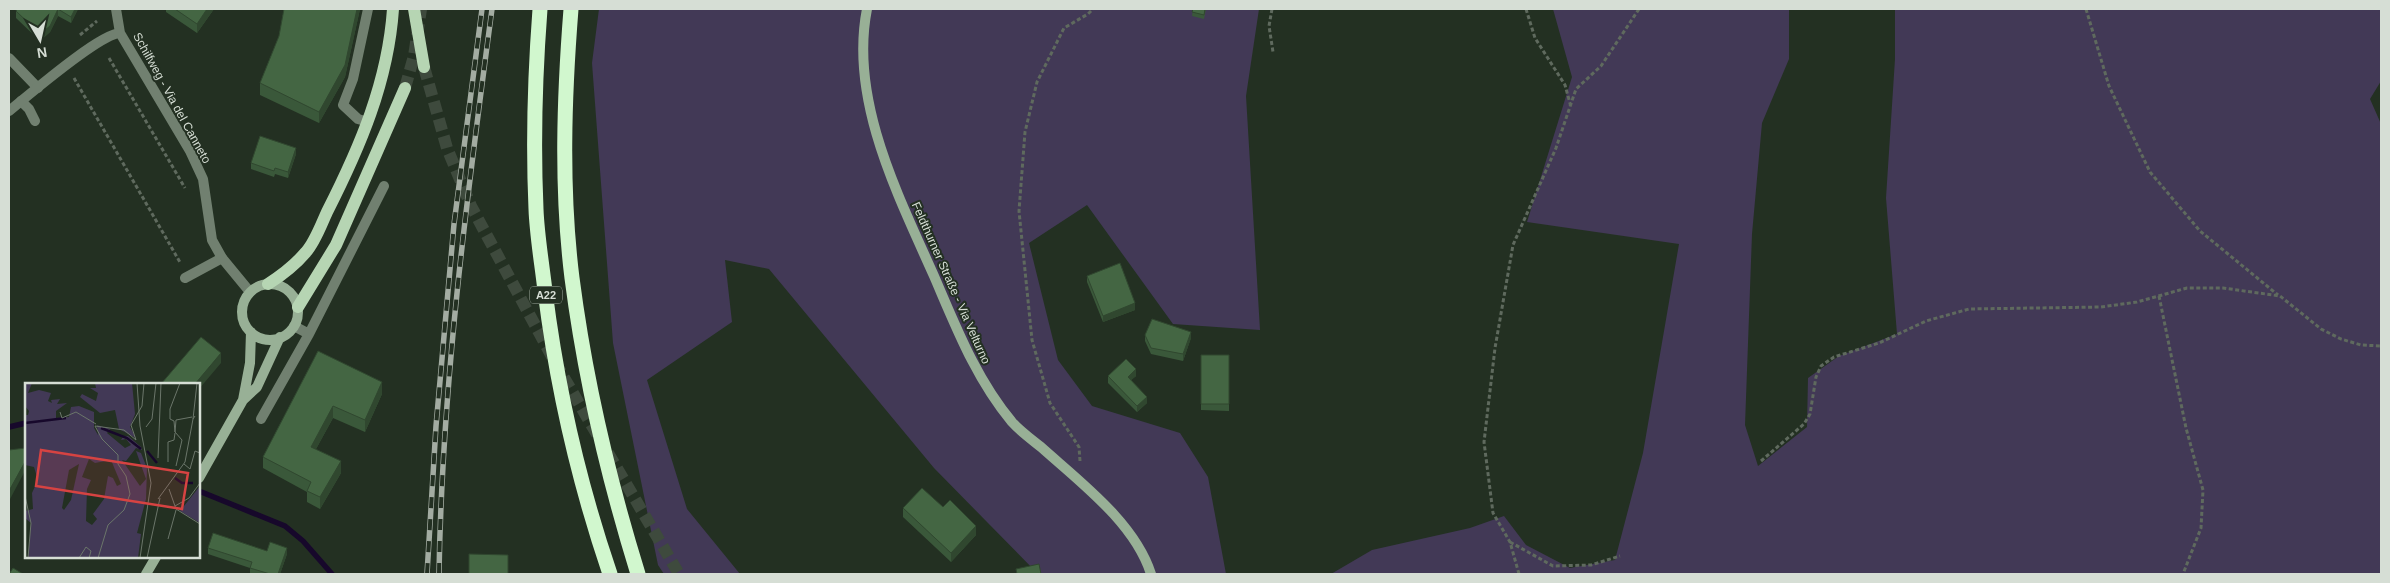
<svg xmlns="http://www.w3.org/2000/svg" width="2390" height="583" viewBox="0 0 2390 583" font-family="Helvetica,sans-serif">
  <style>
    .green { fill: #423956 }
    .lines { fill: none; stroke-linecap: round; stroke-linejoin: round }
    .stream { stroke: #17082b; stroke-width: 5.5 }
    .primary-tunnel { stroke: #3e4a3d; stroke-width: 12; stroke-dasharray: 12 6; stroke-linecap: butt }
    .path { stroke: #5f6a5e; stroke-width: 3; stroke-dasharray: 4 2.5; stroke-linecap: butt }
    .lane { stroke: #718070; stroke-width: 10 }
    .street { stroke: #718070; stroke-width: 10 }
    .secondary { stroke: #98b096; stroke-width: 10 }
    .primary { stroke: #b6d5b3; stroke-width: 12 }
    .highway { stroke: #d1f7ce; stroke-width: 15 }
    .rail-casing { stroke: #a3aca2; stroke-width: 5.5 }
    .rail { stroke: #233022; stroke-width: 4; stroke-dasharray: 11; stroke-linecap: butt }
    .wall { fill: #3a583a }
    .shaded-wall { fill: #30472f }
    .building { fill: #446643; stroke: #30472f }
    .labels { text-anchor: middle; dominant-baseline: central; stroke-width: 4; stroke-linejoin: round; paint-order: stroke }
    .shield { fill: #233022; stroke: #a0aa9f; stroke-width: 1 }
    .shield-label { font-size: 11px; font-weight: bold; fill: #d6ded5 }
    .street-label { font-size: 12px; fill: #d6ded5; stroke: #233022 }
    .inset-river { fill: none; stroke: #17082b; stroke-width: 2.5 }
    .inset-road { fill: none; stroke: #6b766a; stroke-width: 1 }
    .view { fill: #d64342; fill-opacity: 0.15; stroke: #d64342; stroke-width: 2.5 }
    .inset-edge { fill: none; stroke: #d6ded5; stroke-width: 2.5 }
  </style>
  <rect width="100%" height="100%" fill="#233022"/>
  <!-- green -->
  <path class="green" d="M599 9H1259L1246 96 1260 330 1173 324 1087 205 1029 243 1058 360 1092 406 1180 433 1208 477 1226 574H1038L934 468 769 269 725 260 732 322 647 380 687 509 740 574H664L658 565 613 343 592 63Z
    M1553 9H1789V59L1762 123 1752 234 1745 425 1758 466 1807 427 1808 378 1839 356 1897 334 1886 198 1895 59V9H2381V81L2370 99 2381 124V574H1331L1372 550 1470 528 1504 516 1526 545 1570 568 1615 560 1643 453 1679 244 1527 222 1572 77Z"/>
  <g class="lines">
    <!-- stream -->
    <path class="stream" d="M9 427 26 423
      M199 491 285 526 303 541 332 574"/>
    <!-- primary-tunnel -->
    <path class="primary-tunnel" d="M424 67 447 148 471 206 556 364 598 436
      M405 88 414 56 421 9
      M608 453 679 574"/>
    <!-- path -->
    <path class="path" d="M1272 9 1269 26 1273 52
      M1526 9 1535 38 1565 85 1571 107
      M2086 9 2109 86 2150 172 2200 231 2278 295
      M80 35 97 21
      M109 58 185 188
      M74 78 181 264
      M2159 296 2186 428 2203 490 2201 528 2183 574
      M1080 461 1079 447 1050 403 1032 340 1019 211 1025 132 1037 82 1064 28 1088 14 1093 9
      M1761 461 1804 424 1810 414 1816 377 1821 366 1834 357 1879 343 1926 321 1969 309 2101 307 2137 302 2187 288H2223L2280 296 2321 329 2341 339 2361 345 2381 346
      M1510 542 1553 566 1591 565 1620 556
      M1519 574 1510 542 1493 513 1484 442 1495 348 1513 245 1556 148 1576 89 1601 66 1639 9"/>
    <!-- lane -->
    <path class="lane" d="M9 58 38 88
      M21 101 29 109 35 121
      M368 122 358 119 343 105 353 79 368 9
      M185 278 222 258
      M294 326 309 334 384 186
      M261 419 309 334"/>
    <!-- street -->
    <path class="street" d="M116 9 120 33 190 151 203 179 212 240 222 258 250 292
      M9 111C29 95 99 34 120 33"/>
    <!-- secondary -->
    <path class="secondary" d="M867 9C849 100 898 195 934 276 956 327 976 379 1012 422 1020 431 1031 439 1041 447 1080 482 1135 523 1151 574
      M242 312a28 28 0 1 1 56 0a28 28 0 1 1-56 0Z
      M243 400 257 387 280 337
      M199 478 243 400 250 363 251 332
      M146 574 156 557"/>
    <!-- primary -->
    <path class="primary" d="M414 9 424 67
      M268 284C282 275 295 265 306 252 315 242 321 225 327 212 360 147 388 82 393 9
      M298 307 336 245 405 88"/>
    <!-- highway -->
    <path class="highway" d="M540 9C535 75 533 142 536 209 537 236 542 264 545 291 557 387 579 483 610 574
      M571 9C564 98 561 189 572 278 585 379 608 477 638 574"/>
    <!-- rail casing -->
    <g class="rail-casing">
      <path id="rail" d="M427 574 436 426 454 224 482 9
        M439 574C442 385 467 196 492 9"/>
    </g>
    <!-- rail -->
    <use href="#rail" class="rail"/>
  </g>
  <!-- wall -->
  <path class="wall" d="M78 9 71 23 58 16 50 32 40 41 16 18V11Z
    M166 9H214L197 33 166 12Z
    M284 9H360L345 77 319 123 260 95V83L279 36Z
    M1193 9H1206L1204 19 1192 16Z
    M296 154 288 178 275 174 274 177 251 169V163Z
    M1087 276 1135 310 1103 322 1087 282Z
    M1145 335 1191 338 1183 361 1151 354 1145 341Z
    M318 351 382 394 365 432 333 418 316 449 341 473 320 509 307 502V492L263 468V457Z
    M1201 355H1229V411L1201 410Z
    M1108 376H1136L1131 380 1147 403 1137 412 1108 383Z
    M943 507 976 535 951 562 903 517V508Z
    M208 548 267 551 287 554 280 574H250V568L208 554Z"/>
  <!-- shaded-wall -->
  <path class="shaded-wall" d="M58 9V16L50 32 40 41V34Z
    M75 9H78L71 23V17Z
    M207 9H214L197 33V24Z
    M357 9H360L345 77 319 123V112Z
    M296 148V154L288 178V172Z
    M1135 303V310L1103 322V316Z
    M1191 332V338L1183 361V354Z
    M221 353V363L199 389V384H195Z
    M1136 369V376L1128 383V377Z
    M382 382V394L365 432V420Z
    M1147 397V403L1137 412V406Z
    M333 406V418L311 458V447Z
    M26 460V469L9 501V491Z
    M341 461V473L320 509V497Z
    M976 526V535L951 562V553Z
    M287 548V554L280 574H278Z"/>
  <!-- building -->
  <path class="building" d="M17 9H75L71 17 58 9 50 26 40 34 16 11Z
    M175 9H207L197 24Z
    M284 9H357L345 65 319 112 260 83 279 36Z
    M1193 9H1205L1204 15 1192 12Z
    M260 136 296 148 288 172 275 168 274 171 251 163Z
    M1120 263 1135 303 1103 316 1087 276Z
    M1152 319 1191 332 1183 354 1151 348 1145 335Z
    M201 337 221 353 195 384H161Z
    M318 351 382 382 365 420 333 406 311 447 341 461 320 497 307 491 311 482 263 457Z
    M1201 355H1229V404H1201Z
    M1126 359 1136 369 1128 377 1147 397 1137 406 1108 376Z
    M26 448V460L9 491V450Z
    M922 488 943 507 950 500 976 526 951 553 903 508Z
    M213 533 267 551 270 542 287 548 278 574H270L250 568 252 562 208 548Z
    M469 554 508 555V574H469Z
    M1039 564 1041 574H1017L1016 569Z
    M13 568 23 574H9Z"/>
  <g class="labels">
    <!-- shield labels -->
    <rect class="shield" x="530" y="286.5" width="32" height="17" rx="4"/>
    <g class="shield-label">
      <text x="546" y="295">A22</text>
    </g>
    <!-- street labels -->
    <g class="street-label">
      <text transform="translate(172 98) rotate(61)">Schilfweg - Via del Canneto</text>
      <text transform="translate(951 283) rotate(66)">Feldthurner Straße - Via Velturno</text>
    </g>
  </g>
  <!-- overview -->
  <g transform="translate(25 383)">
    <rect width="175" height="175" fill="#233022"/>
    <path d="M0 0H7L3 10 14 7 26 10 23 18 27 20 26 17 35 16 32 21 42 20 31 28V35L44 34 46 24 54 23 69 29V45L73 52 72 42 85 46 82 50 100 65 106 62 101 56 96 57 98 54 103 53 116 64 117 67 111 65 101 78 97 77 115 103 121 96 111 68 116 70 122 85 121 116 112 150 116 151 113 175H3L6 140 0 135V128L8 126 7 110 13 97 9 84 0 82V32H3L4 28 0 23ZM64 76 70 80 86 77 96 101 92 103 88 95 83 93 79 116 68 131 72 136 67 142 61 138 62 106 66 97 57 94ZM54 81 46 117 39 127 37 125 44 87ZM70 0H107L110 31 105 44 111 55 94 46 90 27 75 30 55 14 57 11 71 18 73 10 65 5H71ZM175 103V140L155 128Z" fill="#423956" fill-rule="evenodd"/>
    <path class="inset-river" d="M0 40 41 35M76 45 102 55 116 66M122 68 132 80M150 95 157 100H168"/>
    <path class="inset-road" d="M112 0 115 43 126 100 115 175M35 29 37 35 51 29 71 41M170 33 168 36 172 0M151 37 167 34M149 38 145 36V26L155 0M149 38 150 49 151 37M121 44 127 36 131 0M150 49 157 57 151 83M133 75 136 0M143 79V59L149 57 150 50M159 81 165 86 170 68 175 70M144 106 151 126 175 141M0 113 6 140 3 175M133 116 160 79 168 36M150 123 164 115 175 100M143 156 151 127M54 175 61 164 66 168 64 175M73 175 83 142 99 127 105 111 101 93 93 81V72L77 56 70 43 99 47 111 57 106 42 117 23 119 0M122 175 135 115"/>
    <path class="view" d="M16 67 163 90 157 126 11 103Z"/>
    <rect width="175" height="175" class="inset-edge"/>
  </g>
  <!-- border -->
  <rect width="2390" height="583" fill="none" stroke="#d6ded5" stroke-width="20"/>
  <!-- north arrow -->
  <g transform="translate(40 40) rotate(171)" stroke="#233022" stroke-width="4" paint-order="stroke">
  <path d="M0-4L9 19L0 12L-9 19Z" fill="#d6ded5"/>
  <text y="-8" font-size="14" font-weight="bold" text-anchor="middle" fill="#d6ded5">N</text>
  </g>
</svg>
